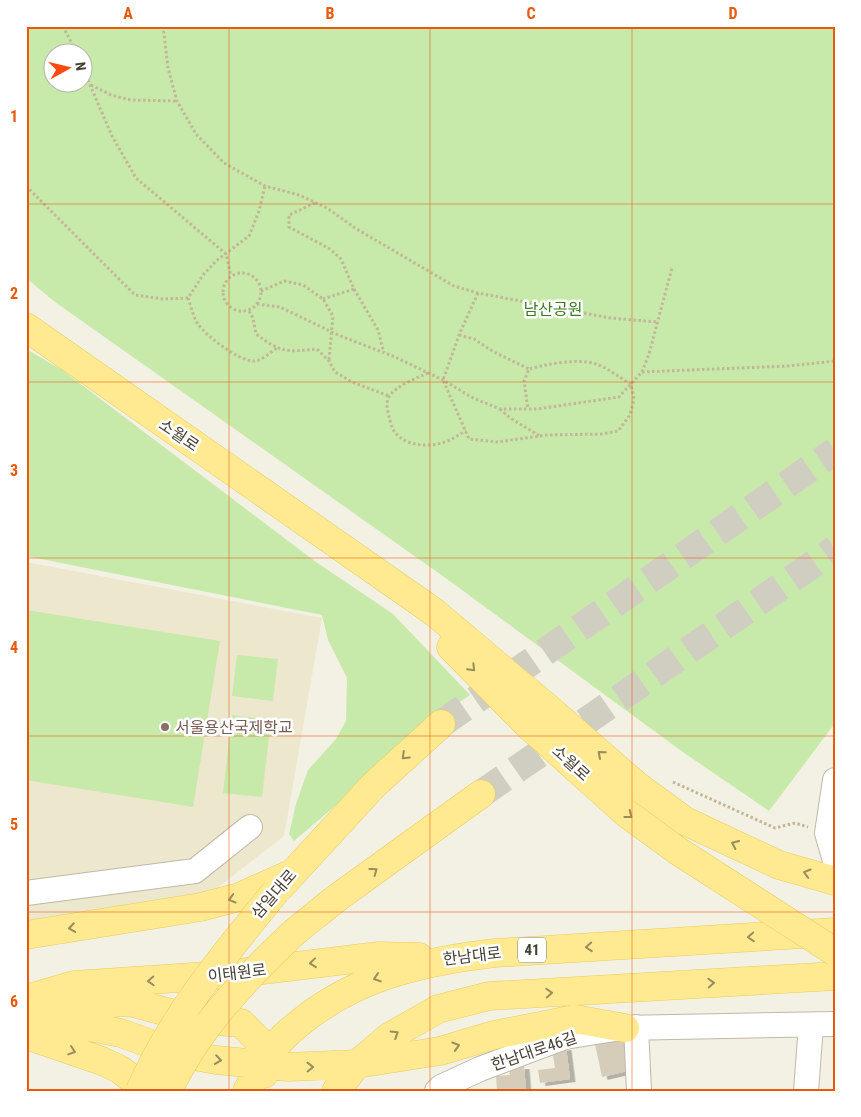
<svg xmlns="http://www.w3.org/2000/svg" width="861" height="1117" viewBox="0 0 861 1117" font-family="'Roboto Condensed','Noto Sans KR',sans-serif">
  <style>
    .education { fill: #ede7cd }
    .green { fill: #c7eaaa; fill-rule: evenodd }
    .building { fill: #d5cdb9; filter: url(#shadow) }
    .lines { fill: none; stroke-linecap: round; stroke-linejoin: round }
    .major-tunnel { stroke: #d0cdc1; stroke-width: 28; stroke-dasharray: 28 14; stroke-linecap: butt }
    .minor-casing { stroke: #bfb9a6; stroke-width: 26 }
    .major-casing { stroke: #ebcc5a; stroke-width: 29 }
    .path { stroke: #c2b696; stroke-width: 3; stroke-dasharray: 2.5 2.5; stroke-linecap: butt }
    .minor { stroke: #fff; stroke-width: 24 }
    .major { stroke: #ffea91; stroke-width: 28 }
    .major-bridge-casing { stroke: #ebcc5a; stroke-width: 29; stroke-linecap: butt }
    .major-bridge { stroke: #ffea91; stroke-width: 28 }
    .oneway { stroke: #998c5d }
    .grid { fill: none; stroke: #e8590c; stroke-width: 1; stroke-opacity: 0.55 }
    .education-dot { fill: #8d6e63; stroke: #fff; stroke-width: 2 }
    .labels { text-anchor: middle; dominant-baseline: central; stroke-width: 5; stroke-linejoin: round; paint-order: stroke }
    .shield { fill: #fff; stroke: #7e7970; stroke-width: 1 }
    .shield-label { font-size: 15px; font-weight: bold; fill: #464033 }
    .park-label { font-size: 16px; fill: #3d7b23; stroke: #fff }
    .street-label { font-size: 16px; fill: #464033; stroke: #fff }
    .education-label { font-size: 16px; fill: #785e54; stroke: #fff; text-anchor: start }
    .neatline { fill: none; stroke: #e8590c; stroke-width: 2 }
    .grid-label { font-size: 16px; text-anchor: middle; font-weight: bold; fill: #e8590c }
  </style>
  <defs>
    <filter id="shadow"><feDropShadow dx="5.5" dy="3" stdDeviation="0" flood-color="#0004"/></filter>
  </defs>
  <rect width="100%" height="100%" fill="#f3f0e4"/>
  <!-- education -->
  <path class="education" d="M26 562 322 618 284 836 203 899 26 925Z"/>
  <!-- green -->
  <path class="green" d="M26 26H835V723L769 811 680 750 447 579 55 302 26 278ZM52 52H82V82H52Z
    M26 349 62 370 316 562 393 614 470 695 445 712 294 841 289 834 296 804 308 770 336 739 346 721 347 678 328 640 322 615 26 556Z
    M26 610 220 641 193 807 26 780Z
    M237 655 278 659 273 701 232 696Z
    M232 715 271 720 262 797 223 793Z"/>
  <!-- building -->
  <path class="building" d="M628 1036 636 1069 602 1077 595 1044Z
    M566 1047 570 1079 540 1083 538 1070 555 1068 552 1049Z
    M524 1066 526 1091H497L496 1076 510 1075 509 1067Z"/>
  <g class="lines">
    <!-- major-tunnel -->
    <path class="major-tunnel" d="M441 724 835 451
      M481 794 835 549"/>
    <!-- minor casing -->
    <g class="minor-casing">
      <path id="minor" d="M835 780 827 833 835 861
        M26 893 195 871 250 827
        M636 1027 639 1091
        M437 1091 441 1087 480 1069 565 1037 621 1028 835 1024
        M806 1091 811 1025"/>
    </g>
    <!-- major casing -->
    <g class="major-casing">
      <path id="major" d="M26 327 434 612 549 709 636 785 685 821 779 865 835 881
        M451 647 527 724 626 813 678 851
        M281 886 374 785 441 724
        M334 900 481 794
        M26 935 201 907 239 897 293 873
        M26 999 74 985 223 975 379 956 419 957
        M38 1007 129 1002 194 1019 241 1023 259 1041 264 1074
        M26 1015 121 1033 173 1052 216 1060 288 1067 357 1064 440 1051 494 1035 575 1019 625 1028
        M26 1035 102 1061 119 1069 149 1091
        M247 1091C258 1071 271 1047 289 1032 349 978 417 962 495 953L835 932
        M336 1091 357 1064 389 1037 438 1009 489 996 835 976"/>
    </g>
    <!-- path -->
    <path class="path" d="M63 26 76 52
      M163 26 168 68 177 101 196 134 224 163 265 186 299 195 327 208 355 228 454 286 478 293 610 318 658 322
      M82 66 112 136 136 178 226 254 231 276
      M91 85 111 95 131 100 177 101
      M26 186 135 295 163 299 188 298 203 275 216 261 249 236 259 211 265 186
      M315 203 289 215V227L330 249 341 259 354 289 323 299
      M223 292a19 19 0 1 1 38 0a19 19 0 1 1-38 0Z
      M354 289 378 330 384 353
      M261 291 284 281 303 285 323 299 333 316 329 360
      M478 293 459 335 443 380 469 439 497 442 547 435 602 434 618 431 630 415 634 399 631 384C620 378 608 368 596 364 579 358 546 364 529 369L524 381 528 409
      M188 298C191 306 193 317 198 324 206 336 239 361 253 361 260 362 271 352 277 348
      M257 304 280 307 338 335 395 357 443 380 473 398 500 409H537L619 397 631 384 642 372 649 354 672 268
      M249 311 253 318 256 334C282 353 285 352 317 349L329 361 335 372 352 382 389 396
      M459 335 474 339 494 352 529 369
      M642 372 788 366 835 361
      M428 373C417 378 395 386 389 397 385 403 388 413 390 420 394 445 424 449 445 442 452 440 459 434 466 431
      M500 409 510 418 540 436
      M673 782 775 828 795 823 808 827"/>
    <!-- minor -->
    <use href="#minor" class="minor"/>
    <!-- major -->
    <use href="#major" class="major"/>
    <!-- major-bridge casing -->
    <g class="major-bridge-casing">
      <path id="major-bridge" d="M678 851 835 952
        M140 1091C172 1016 225 954 276 891
        M168 1091C194 1034 240 984 285 941 300 926 318 914 334 900"/>
    </g>
    <!-- major-bridge -->
    <use href="#major-bridge" class="major-bridge"/>
  </g>
  <!-- one-way arrows -->
  <defs><path id="oneway-chevron" d="M-2-3.5L2.5 0L-2 3.5" fill="none" stroke-width="1.6" stroke-linecap="round" stroke-linejoin="round" transform="scale(1.25)"/></defs>
  <g class="oneway">
    <use href="#oneway-chevron" transform="translate(472 668) rotate(45)"/>
    <use href="#oneway-chevron" transform="translate(601 754) rotate(-139)"/>
    <use href="#oneway-chevron" transform="translate(405 756) rotate(137)"/>
    <use href="#oneway-chevron" transform="translate(629 815) rotate(38)"/>
    <use href="#oneway-chevron" transform="translate(735 844) rotate(-155)"/>
    <use href="#oneway-chevron" transform="translate(374 871) rotate(-36)"/>
    <use href="#oneway-chevron" transform="translate(807 873) rotate(-164)"/>
    <use href="#oneway-chevron" transform="translate(232 899) rotate(164)"/>
    <use href="#oneway-chevron" transform="translate(72 928) rotate(171)"/>
    <use href="#oneway-chevron" transform="translate(751 937) rotate(176)"/>
    <use href="#oneway-chevron" transform="translate(589 947) rotate(176)"/>
    <use href="#oneway-chevron" transform="translate(313 963) rotate(174)"/>
    <use href="#oneway-chevron" transform="translate(377 978) rotate(162)"/>
    <use href="#oneway-chevron" transform="translate(151 981) rotate(177)"/>
    <use href="#oneway-chevron" transform="translate(711 983) rotate(-3)"/>
    <use href="#oneway-chevron" transform="translate(549 993) rotate(-3)"/>
    <use href="#oneway-chevron" transform="translate(395 1034) rotate(-32)"/>
    <use href="#oneway-chevron" transform="translate(456 1046) rotate(-17)"/>
    <use href="#oneway-chevron" transform="translate(72 1051) rotate(19)"/>
    <use href="#oneway-chevron" transform="translate(218 1060) rotate(8)"/>
    <use href="#oneway-chevron" transform="translate(310 1067) rotate(-1)"/>
  </g>
  <!-- grid -->
  <path class="grid" d="M229 26V1091M430 26V1091M632 26V1091M26 204H835M26 382H835M26 558H835M26 736H835M26 912H835"/>
  <!-- markers -->
  <circle class="education-dot" cx="165" cy="727" r="5"/>
  <g class="labels">
    <!-- shield labels -->
    <rect class="shield" x="518" y="937.5" width="28" height="25" rx="4"/>
    <g class="shield-label">
      <text x="532" y="950">41</text>
    </g>
    <!-- park labels -->
    <g class="park-label">
      <text x="553" y="309">남산공원</text>
    </g>
    <!-- street labels -->
    <g class="street-label">
      <text transform="translate(179 435) rotate(34)">소월로</text>
      <text transform="translate(571 763) rotate(42)">소월로</text>
      <text transform="translate(274 894) rotate(-49)">삼일대로</text>
      <text transform="translate(472 956) rotate(-7)">한남대로</text>
      <text transform="translate(237 973) rotate(-7)">이태원로</text>
      <text transform="translate(534 1051) rotate(-19)">한남대로46길</text>
    </g>
    <!-- education labels -->
    <g class="education-label">
      <text x="175" y="727">서울용산국제학교</text>
    </g>
  </g>
  <!-- border -->
  <rect width="861" height="1117" fill="none" stroke="#ffffff" stroke-width="55"/>
  <!-- north arrow -->
  <g transform="translate(68 68) rotate(82)"><circle r="24" fill="#ffffff" stroke="#b5b3ad"/>
  <path d="M0-4L9 19L0 12L-9 19Z" fill="#ff490f"/>
  <text y="-8" font-size="14" font-weight="bold" text-anchor="middle" fill="#464033">N</text>
  </g>
  <rect x="28" y="28" width="806" height="1062" class="neatline"/>
  <g class="grid-label">
    <text x="128" y="19">A</text>
    <text x="330" y="19">B</text>
    <text x="531" y="19">C</text>
    <text x="733" y="19">D</text>
    <text x="14" y="122">1</text>
    <text x="14" y="299">2</text>
    <text x="14" y="476">3</text>
    <text x="14" y="653">4</text>
    <text x="14" y="830">5</text>
    <text x="14" y="1007">6</text>
  </g>
</svg>
